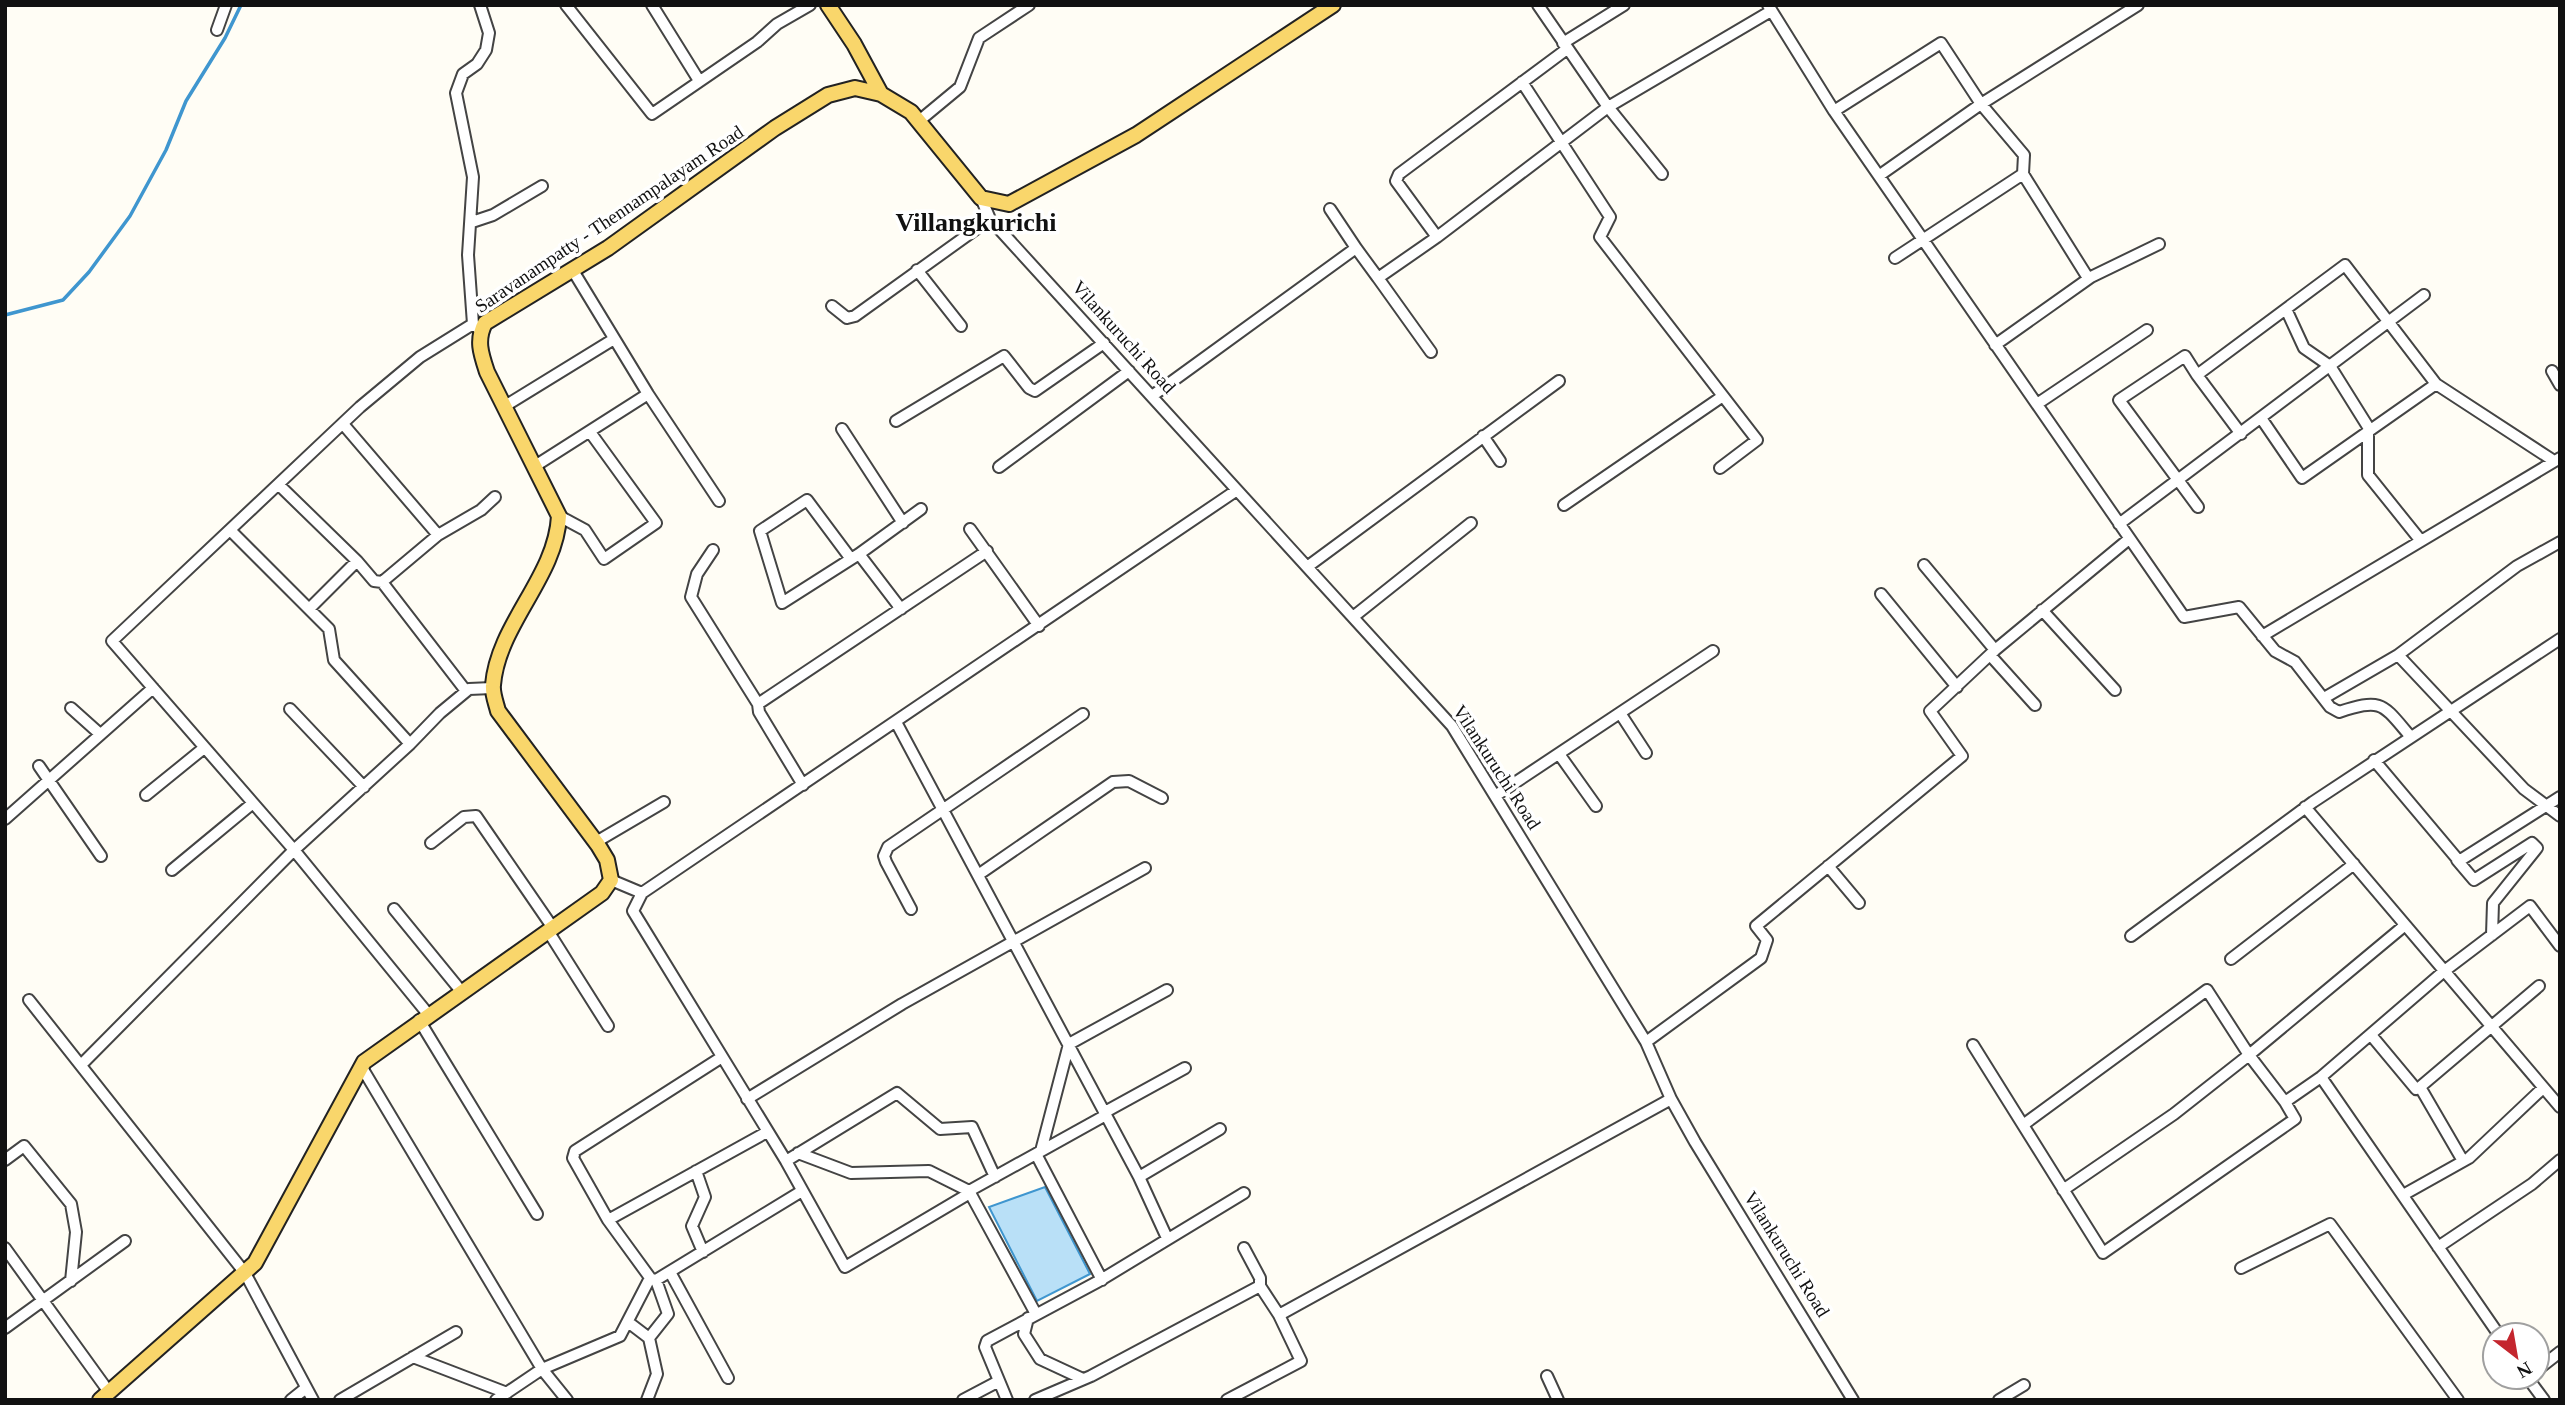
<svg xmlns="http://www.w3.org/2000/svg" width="2565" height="1405" viewBox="0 0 2565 1405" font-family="'Times New Roman',serif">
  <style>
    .water { fill: #b9e0f7; stroke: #3f96cf; stroke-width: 2 }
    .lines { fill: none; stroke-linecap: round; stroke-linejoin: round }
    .stream { stroke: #3f96cf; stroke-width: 3.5 }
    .minor-casing { stroke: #444; stroke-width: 14 }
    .major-casing { stroke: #222; stroke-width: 18 }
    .minor { stroke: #fff; stroke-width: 10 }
    .major { stroke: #f9d66b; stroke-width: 14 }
    .labels { text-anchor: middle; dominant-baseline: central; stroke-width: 7; stroke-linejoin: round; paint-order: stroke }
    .street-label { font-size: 19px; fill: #111; stroke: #fff }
    .district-label { font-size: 26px; font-weight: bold; fill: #111; stroke: #fff }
  </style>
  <rect width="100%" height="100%" fill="#fffdf5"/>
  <!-- water -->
  <path class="water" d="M1045 1187 1090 1274 1037 1301 989 1207Z"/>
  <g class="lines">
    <!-- stream -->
    <path class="stream" d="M5 315 63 300 89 272 130 216 166 150 186 101 225 38 241 5"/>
    <!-- minor casing -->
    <g class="minor-casing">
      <path id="minor" d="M566 5 652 114 757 42 777 24 810 5
        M652 5 698 79
        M1538 5 1608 107 1437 237 1396 181 1399 174 1567 49
        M1768 5 1834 111 2184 617 2239 607 2275 651 2295 662 2330 707 2339 712C2382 698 2382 703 2410 736
        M217 30 226 5
        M1563 43 1624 5
        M1522 82 1610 217 1600 237 1757 440 1720 468
        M1834 111 1941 43 1981 104 2024 155 2023 174 2088 278
        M919 121 960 87 979 38 1029 5
        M1662 174 1608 107 1771 11
        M1880 175 1981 104 2138 5
        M981 198 990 219 1452 726 1646 1042 1671 1099 1695 1142 1853 1400
        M1330 209 1356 248
        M472 222 493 215 542 186
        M1895 258 2023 174
        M572 269 648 394 719 501
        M917 270 961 326
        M1378 278 1431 352
        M832 306 847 318 855 316 990 219
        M2286 309 2304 348 2330 366 2370 430
        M478 328 473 324 468 255 473 177 456 93 463 74 477 64 486 50 489 33 480 5
        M1995 345 2091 277 2159 244
        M2552 371 2560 385
        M2197 375 2241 434
        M2436 384 2554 461
        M1152 396 1356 248 1378 278 1437 237
        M2037 404 2147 330
        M505 406 614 339
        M896 421 1004 356 1029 388 1035 391 1104 343
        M343 424 438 535
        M842 429 903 523
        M2368 432V475L2421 541
        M1483 436 1500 461
        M535 466 648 394
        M999 467 1129 371
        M280 486 357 561
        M1564 505 1723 396
        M2198 507 2119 400 2185 356 2197 375 2345 265 2436 384 2302 478 2261 418
        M559 516 585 530 604 559 656 523 590 432
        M2119 524 2424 295
        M970 529 1039 626
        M231 531 309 609
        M713 550 697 574 691 597 758 704
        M859 554 921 509
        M851 559 807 500 760 531 782 603 859 554 901 609
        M1924 565 1995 650
        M1307 567 1559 381
        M382 582 466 691
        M1881 594 1957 687
        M2042 610 2115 690
        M1353 617 1471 523
        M2262 636 2560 458
        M1990 655 2035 705
        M2398 655 2524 789 2560 816
        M2324 698 2398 655 2517 566 2560 542
        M71 708 100 734
        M290 709 364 787
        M1620 713 1646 753
        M896 722 1139 1177 1167 1238
        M410 744 334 660 329 629 309 609 357 561 374 581 382 582 438 535 481 510 495 497
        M1559 754 1596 806
        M2374 760 2459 861 2560 797
        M39 766 101 856
        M803 785 759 712 758 704 987 551
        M146 795 204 748
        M1495 796 1713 651
        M2305 807 2560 1107
        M5 819 153 688
        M596 842 664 802
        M431 843 464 817 476 816 553 928
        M2457 860 2474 880 2532 843 2537 848 2493 903 2492 935
        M1828 866 1859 903
        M172 870 253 803
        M978 875 1113 782 1129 781 1162 798
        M611 880 642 893 1237 490
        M642 893 633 911 786 1161 845 1267 970 1193
        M394 909 461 991
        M911 909 886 862 884 856 888 847 1083 714
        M548 931 608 1026
        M2131 936 2313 802 2560 639
        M2231 959 2354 864
        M29 1000 245 1273 313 1400
        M428 1014 294 850 112 641 360 407 420 357 473 324
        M419 1020 537 1214
        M2371 1035 2416 1089 2420 1087 2463 1161
        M1646 1042 1761 958 1767 940 1756 926 1962 756 1930 711 1995 650 2129 539
        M1973 1045 2103 1253 2295 1119 2285 1102 2321 1077 2443 972 2530 906 2560 946
        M722 1057 575 1151 573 1158 608 1220 651 1279 656 1280 802 1191
        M81 1065 294 850 410 744 440 713 469 689 492 688
        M361 1066 542 1369 567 1400
        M2321 1077 2499 1335
        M2420 1087 2539 986
        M747 1099 902 1004 1145 868
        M1105 1112 1185 1068
        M2023 1125 2207 990 2249 1055 2404 926
        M1041 1151 1069 1044 1167 990
        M798 1153 851 1173 929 1171 969 1191
        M1036 1154 1102 1280
        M5 1160 24 1146 71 1204 76 1232 71 1281
        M786 1161 897 1093 940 1129 972 1127 995 1177
        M696 1171 705 1197 692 1226 703 1252
        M1139 1177 1220 1129
        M2063 1190 2174 1114 2249 1055 2285 1102
        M2403 1195 2469 1158 2543 1088
        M608 1220 767 1132
        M2438 1247 2532 1184 2560 1160
        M5 1248 109 1392
        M2241 1268 2330 1224 2458 1400
        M670 1272 728 1378
        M1036 1314 969 1191 1106 1115
        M1279 1315 1671 1099
        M1028 1318 1024 1334 1040 1359 1083 1379
        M628 1322 649 1338
        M5 1328 125 1241
        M413 1357 507 1393
        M2537 1370 2560 1352
        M1547 1376 1558 1400
        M2527 1377 2544 1400
        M291 1400 306 1388
        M340 1400 456 1332
        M496 1400 542 1369 620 1336 650 1278
        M647 1400 657 1374 649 1338 668 1314 656 1280
        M963 1400 999 1381
        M1007 1400 985 1347 987 1341 1099 1281 1244 1193
        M1035 1400 1091 1376 1260 1286
        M1227 1400 1301 1361 1279 1315 1260 1286V1278L1244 1248
        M1999 1400 2024 1385"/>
    </g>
    <!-- major casing -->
    <g class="major-casing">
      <path id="major" d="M828 5 854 44 881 94
        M100 1400 255 1263 364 1062 602 893 611 880 607 860 598 845 498 711C496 703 492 693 493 685 498 624 556 577 559 516L487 372C481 354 476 340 485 323L608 248 775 128 828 95 855 88 881 94 911 112 981 198 1009 204 1136 135 1333 5"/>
    </g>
    <!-- minor -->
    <use href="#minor" class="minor"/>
    <!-- major -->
    <use href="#major" class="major"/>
  </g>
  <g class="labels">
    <!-- street labels -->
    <g class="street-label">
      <text transform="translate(609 219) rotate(-34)">Saravanampatty - Thennampalayam Road</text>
      <text transform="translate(1124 337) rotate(48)">Vilankuruchi Road</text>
      <text transform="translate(1497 767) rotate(57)">Vilankuruchi Road</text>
      <text transform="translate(1787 1254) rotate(58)">Vilankuruchi Road</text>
    </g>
    <!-- district labels -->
    <g class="district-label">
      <text x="976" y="222">Villangkurichi</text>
    </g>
  </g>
  <!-- border -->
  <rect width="2565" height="1405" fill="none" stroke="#111111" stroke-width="14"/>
  <!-- north arrow -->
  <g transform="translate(2516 1356) rotate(149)"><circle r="33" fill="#ffffff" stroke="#a0a0a0" stroke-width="2"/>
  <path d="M0-5L12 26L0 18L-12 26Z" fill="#c4262e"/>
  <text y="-10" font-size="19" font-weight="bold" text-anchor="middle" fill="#111111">N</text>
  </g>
</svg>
